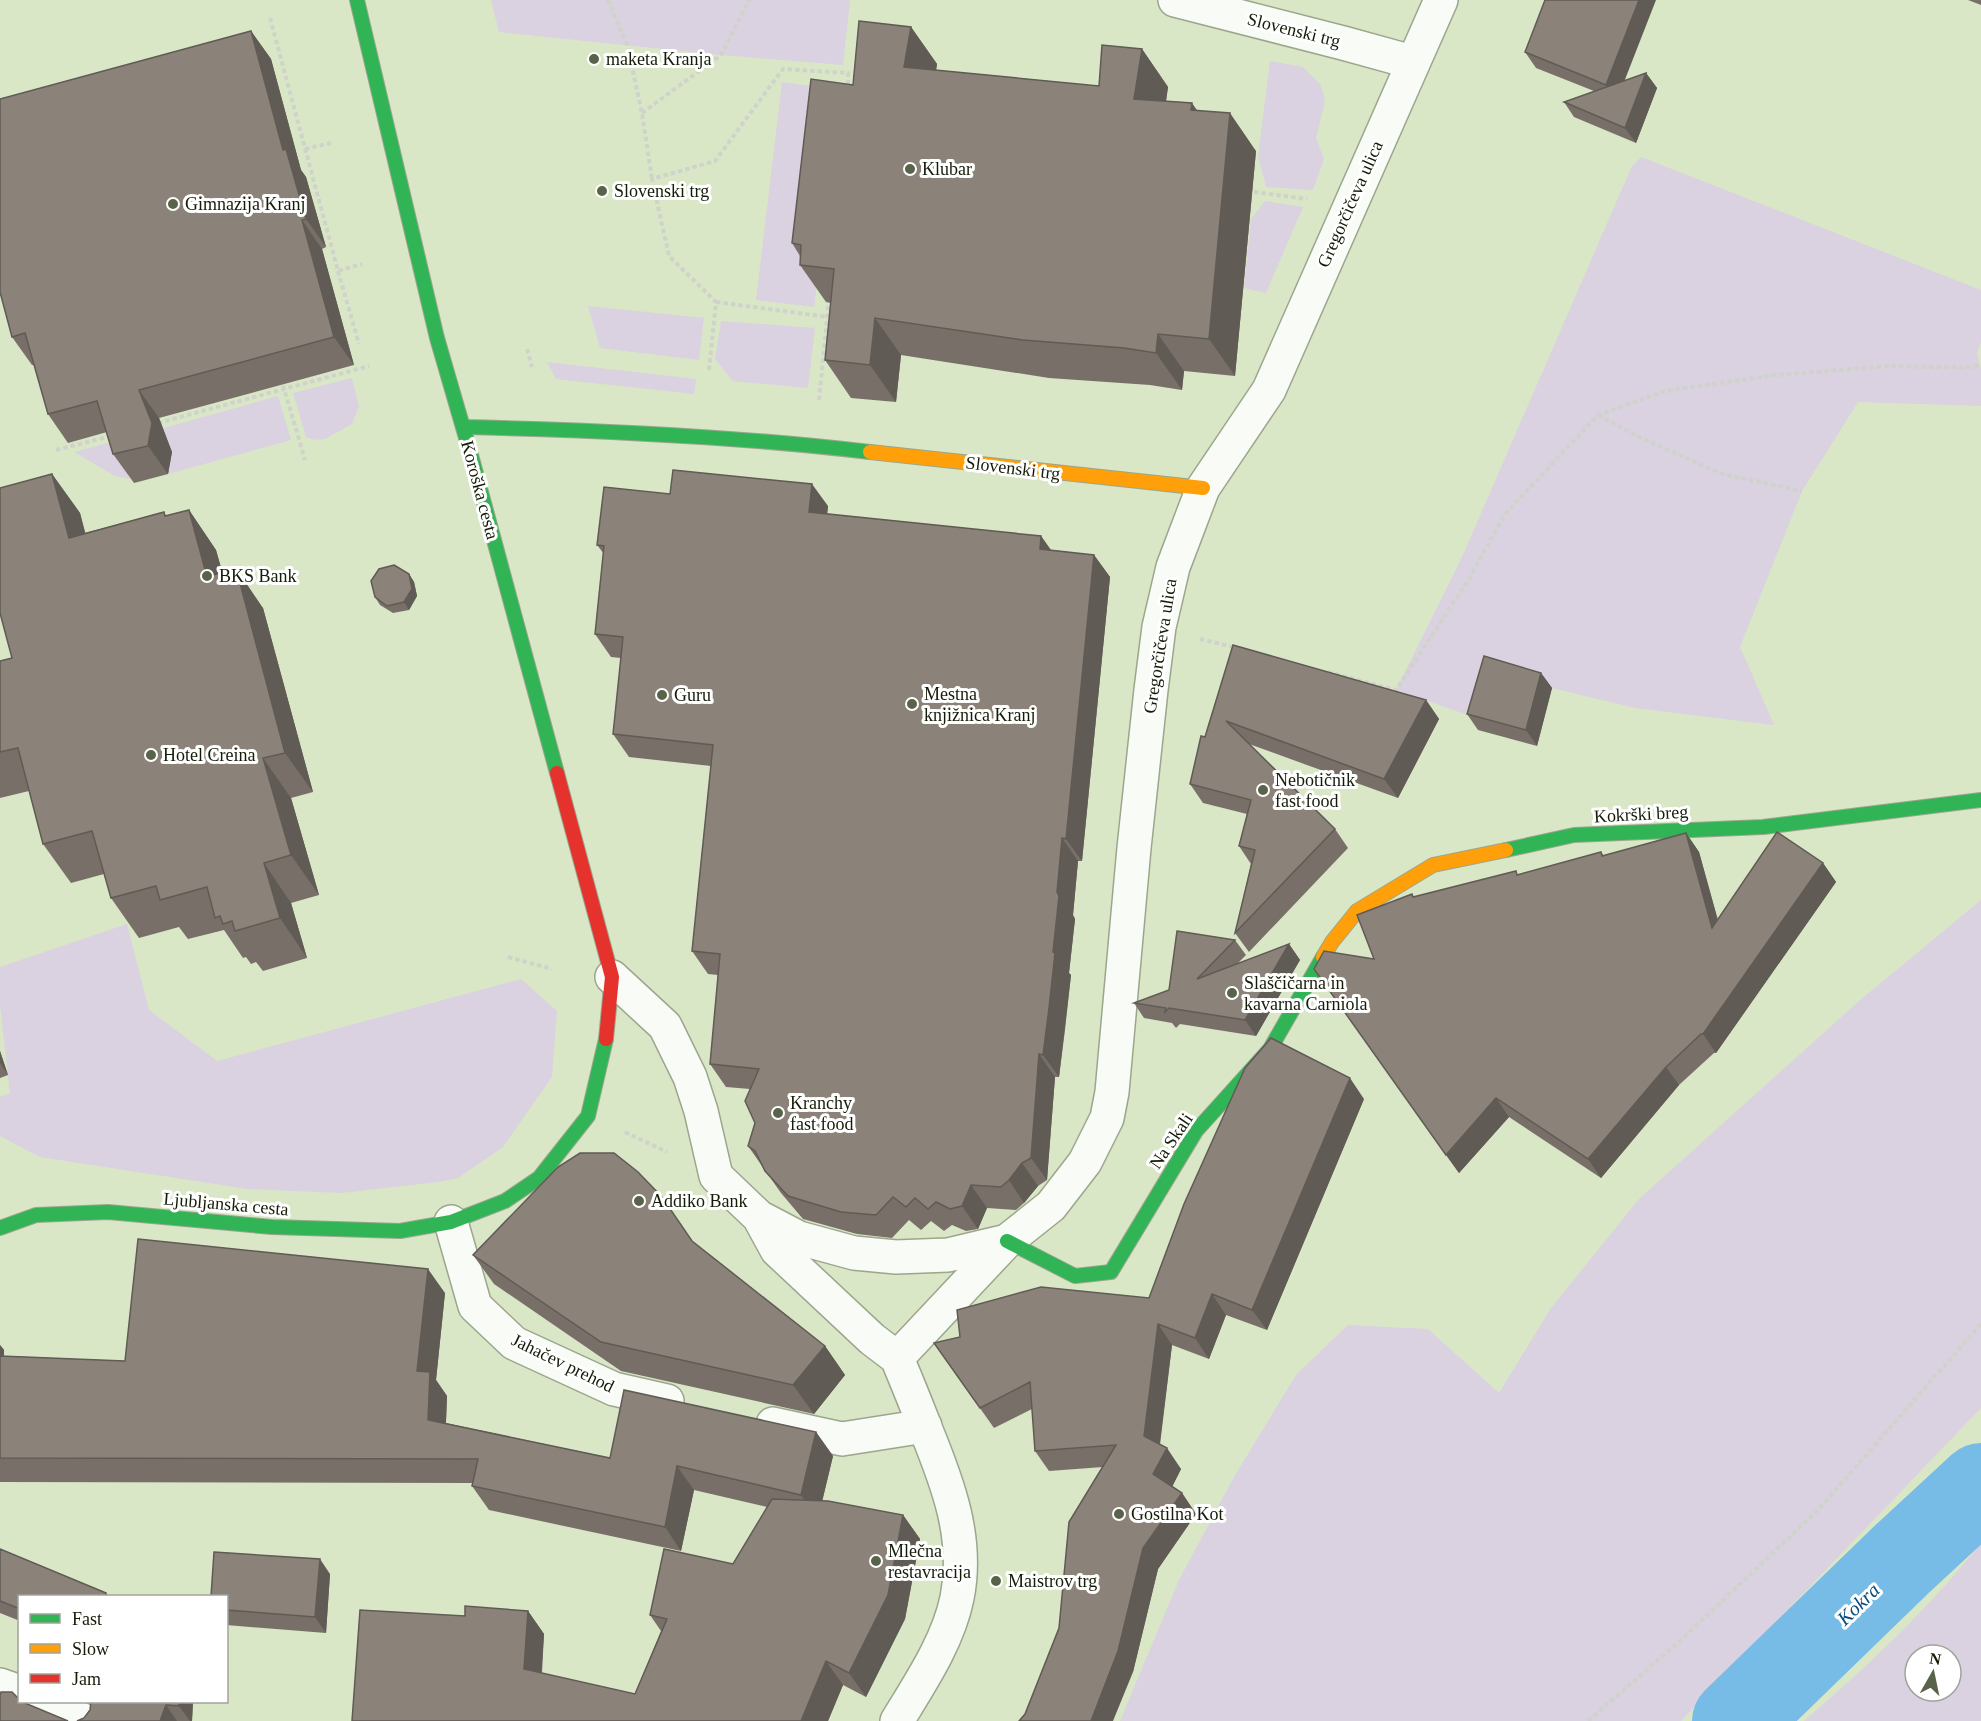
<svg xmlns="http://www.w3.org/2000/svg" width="1981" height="1721" viewBox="0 0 1981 1721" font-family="'Times New Roman',serif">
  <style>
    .green { fill: #dad1e1; fill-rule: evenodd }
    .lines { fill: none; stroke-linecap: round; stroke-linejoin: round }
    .river { stroke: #77bbe7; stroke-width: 86 }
    .street-casing { stroke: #9ba68d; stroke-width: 36 }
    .fast-casing { stroke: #9ba68d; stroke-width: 16 }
    .slow-casing { stroke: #9ba68d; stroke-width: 16 }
    .jam-casing { stroke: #9ba68d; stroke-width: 16 }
    .path { stroke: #d0d3ca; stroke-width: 4; stroke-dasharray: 4.5 3; stroke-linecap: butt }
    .street { stroke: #f9fbf7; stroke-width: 33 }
    .fast { stroke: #30b455; stroke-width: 14 }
    .slow { stroke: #ff9f0a; stroke-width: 14 }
    .jam { stroke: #e5322d; stroke-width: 14 }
    .wall { fill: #787068 }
    .shaded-wall { fill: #615b55 }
    .building { fill: #8b8279; stroke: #615b55; stroke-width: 1.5 }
    .poi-dot { fill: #59634a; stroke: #fff; stroke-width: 2 }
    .labels { text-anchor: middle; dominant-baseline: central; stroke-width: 6; stroke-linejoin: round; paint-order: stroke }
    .street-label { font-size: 18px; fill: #141c07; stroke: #fff }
    .poi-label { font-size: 18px; fill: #141c07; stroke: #fff; text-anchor: start }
    .water-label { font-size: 20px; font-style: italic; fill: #064c7d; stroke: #fff }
  </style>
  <rect width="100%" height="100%" fill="#d9e7c7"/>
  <!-- green -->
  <path class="green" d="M491 0H850L843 65 721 55 499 32Z
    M1270 61 1303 67 1321 85 1325 101 1316 138 1324 159 1313 190 1266 187 1258 156Z
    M782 82 840 90 814 307 756 300Z
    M1641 157 1981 290V342L1977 354 1981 369V406L1858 402 1802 491 1740 647 1774 725 1635 708 1552 688 1488 660 1465 714 1396 690 1462 557 1632 166Z
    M1265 201 1303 207 1266 293 1244 288 1251 219Z
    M588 306 704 318 699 360 600 348Z
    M721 321 815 328 808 388 733 381 715 359Z
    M547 362 696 379 694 394 556 379Z
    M352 378 359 406 352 424 325 439 315 440 306 437 293 393Z
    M278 396 291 440 168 474 172 452 167 437 157 430Z
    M137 435 142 481 115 476 74 452Z
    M1981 900V1408L1681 1721H1120L1179 1580 1234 1477 1296 1375 1348 1325 1428 1329 1499 1393 1551 1308 1639 1199 1859 1001Z
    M127 924 149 1010 217 1061 521 979 557 1011 552 1077 503 1147 458 1178 438 1182 341 1193 248 1189 40 1157 0 1136V1097L10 1093 0 1006V967Z
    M1981 1543V1721H1804C1867 1667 1929 1608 1981 1543ZM1915 1655H1951V1691H1915Z"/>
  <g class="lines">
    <!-- river -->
    <path class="river" d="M1735 1721 1900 1561 1981 1486"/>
    <!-- street casing -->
    <g class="street-casing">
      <path id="street" d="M1175 0 1343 43 1412 62
        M612 977 665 1026 690 1077 701 1111 716 1176 759 1217 799 1238 854 1253 896 1257 948 1255 1007 1241
        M759 1217 777 1250 872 1339 897 1358
        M451 1222 475 1306 514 1343 614 1389 667 1401
        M773 1424 842 1439 925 1426
        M0 1685 20 1692
        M41 1702 85 1721
        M897 1721C920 1683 948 1642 957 1598 969 1539 948 1484 926 1430 917 1406 907 1382 897 1358L1007 1241 1051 1206 1085 1162 1107 1118 1112 1092 1134 848 1151 690 1159 627 1173 567 1203 488 1269 390 1441 0"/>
    </g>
    <!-- fast casing -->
    <g class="fast-casing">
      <path id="fast" d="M357 0 437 338 471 455 557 773
        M463 427C599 430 735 436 870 452
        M1506 850 1574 835 1763 827 1981 800
        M0 1228 36 1215 108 1212 272 1227 400 1231 451 1222 505 1201 539 1178 588 1116 606 1039
        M1007 1241 1075 1276 1111 1272 1196 1131 1270 1049 1323 957"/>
    </g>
    <!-- slow casing -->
    <g class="slow-casing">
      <path id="slow" d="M870 452 1203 488
        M1323 957 1332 942 1357 911 1433 865 1506 850"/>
    </g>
    <!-- jam casing -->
    <g class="jam-casing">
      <path id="jam" d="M557 773 612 977 606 1039"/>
    </g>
    <!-- path -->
    <path class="path" d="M608 0 627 44 642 113 652 179
      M270 18 338 271 362 264
      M642 113 721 55 749 0
      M305 149 331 143
      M1254 192 1307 199
      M338 271 359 344
      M716 302 828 317
      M527 349 532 367
      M709 370 716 302 669 256 652 179 715 161 783 69 848 73V89
      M283 385 305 460
      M819 400 829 299
      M1598 415 1637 436 1722 474 1802 491
      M158 423 369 366
      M56 450 111 436
      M1200 639 1237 648
      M1328 672 1396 690 1469 579 1505 514 1598 415 1665 391 1776 375 1890 366 1964 368 1981 365
      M508 957 552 969
      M625 1132 667 1152
      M1588 1721 1681 1640 1817 1511 1981 1324"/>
    <!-- street -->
    <use href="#street" class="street"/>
    <!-- fast -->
    <use href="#fast" class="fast"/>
    <!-- slow -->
    <use href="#slow" class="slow"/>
    <!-- jam -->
    <use href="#jam" class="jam"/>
  </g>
  <!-- wall -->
  <path class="wall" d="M1968 0H1981V5Z
    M911 27 937 64 936 70 1099 86 1142 49 1168 87 1166 101 1197 110 1256 151 1235 376 1184 371 1182 390 1150 385 1049 378 901 355 896 402 851 398 825 360 831 303 826 302 800 265V256L792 243 853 85Z
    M251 31 271 59 301 170 306 177 326 247 322 249 354 365 159 418 172 452 168 474 134 483 113 454 107 432 68 443 48 414 34 365H32L12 337Z
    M1525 52 1625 81 1646 73 1657 88 1636 143 1574 117 1564 102 1594 91 1536 68Z
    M52 474 80 513 85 533 164 512 166 516 189 510 216 550 222 572 263 608 313 792 291 798 319 895 291 903 307 958 263 971 256 962 251 964 246 957 243 958 224 930 188 939 179 927 139 938 111 898 104 874 71 883 43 844 29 791 0 798V661L12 658Z
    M670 494 828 506 827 514 1041 536 1051 550 1094 555 1110 577 1082 861H1078L1073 915 1075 919 1069 973 1071 975 1065 1030 1059 1077H1055L1047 1180 1038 1186 1024 1203 1016 1210 987 1208 978 1229 966 1231 952 1225 944 1231 931 1221 921 1230 909 1220 892 1238 857 1234 803 1219 781 1193 748 1146 755 1123 750 1089 726 1087 710 1064 718 975 708 974 692 951 711 766 629 757 613 734 621 658 611 657 595 634 604 554 597 545Z
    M409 574 414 582 417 596 409 610 393 613 380 605 375 597Z
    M1233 645 1426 700 1439 719 1398 798 1249 744 1335 829 1348 848 1249 952 1235 933 1251 864 1239 846 1247 814 1203 803 1190 784Z
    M1541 673 1552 688 1537 746 1478 730 1467 714Z
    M1686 833 1699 852 1718 920 1823 863 1836 882 1716 1053H1714L1679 1085 1601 1178 1509 1117 1459 1173 1314 969 1374 959 1412 894 1414 897 1519 874 1601 852 1604 856Z
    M1235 940 1246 955 1237 964 1289 944 1300 960 1256 1036 1180 1024 1176 1028 1172 1023 1144 1018 1134 1003 1169 990Z
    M0 1051 8 1075 0 1078Z
    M1364 1099 1267 1330 1226 1315 1209 1359 1172 1345 1160 1445 1181 1469 1172 1487 1182 1493 1196 1514 1158 1569 1133 1672 1025 1714 1059 1628 1103 1467 1049 1471 1035 1451 1032 1409 994 1428 934 1343 1149 1298Z
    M692 1241 825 1346 845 1375 814 1414 621 1371 494 1284 473 1255Z
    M445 1293 436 1380 447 1396 446 1423 610 1458 816 1432 833 1456 822 1501 903 1515 920 1539 905 1619 866 1697 843 1685 828 1721H352L465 1616 528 1611 544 1634 542 1673 635 1694 661 1631 650 1615 733 1564 767 1507 694 1490 681 1551 489 1510 472 1486 473 1483 0 1482V1345L4 1350V1356L125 1361Z
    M0 1549 106 1593 109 1596H20V1621L0 1613Z
    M330 1574 326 1633 226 1625V1596Z
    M87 1701H193L192 1721H77L84 1718 90 1710 91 1703Z"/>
  <!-- shaded-wall -->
  <path class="shaded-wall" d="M1639 0H1656L1617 100 1606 85Z
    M911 27 937 64 931 104 904 67Z
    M251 31 271 59 301 170 306 177 326 247 306 219 283 150Z
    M1142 49 1168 87 1161 136 1134 99Z
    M1646 73 1657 88 1636 143 1625 128Z
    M1192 103 1218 141 1191 110Z
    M1230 113 1256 151 1235 376 1209 339Z
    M302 220 322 249 354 365 334 337Z
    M875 318 901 355 896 402 870 365Z
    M1158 334 1184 371 1182 390 1156 353Z
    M139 390 159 418 172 452 168 474 148 446Z
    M52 474 80 513 97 577 69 538Z
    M812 484 828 506 825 535 809 512Z
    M189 510 216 550 235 616 207 577Z
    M1041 536 1057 559 1040 549Z
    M1094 555 1110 577 1082 861 1066 839Z
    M236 568 263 608 313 792 285 753Z
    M409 574 414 582 417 596 409 610 404 602Z
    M1541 673 1552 688 1537 746 1526 730Z
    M1426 700 1439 719 1398 798 1384 779Z
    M263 758 291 798 319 895 291 855Z
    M1686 833 1699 852 1725 947 1712 928Z
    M1062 838 1078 861 1073 915 1075 919 1069 973 1071 975 1059 1077 1043 1055 1053 952 1057 892Z
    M264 863 291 903 307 958 280 918Z
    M1823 863 1836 882 1716 1053 1703 1034Z
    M1289 944 1300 960 1256 1036 1245 1020Z
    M0 1051 8 1075 0 1063Z
    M1039 1054 1055 1077 1047 1180 1031 1158Z
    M1666 1067 1679 1085 1601 1178 1588 1159Z
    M1350 1078 1364 1099 1267 1330 1252 1310Z
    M1496 1098 1509 1117 1459 1173 1446 1155Z
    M1022 1163 1038 1186 1024 1203 1009 1180Z
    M971 1185 987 1208 978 1229 962 1206Z
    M428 1269 445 1293 436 1380 447 1396 445 1444 428 1420 417 1371Z
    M1212 1294 1226 1315 1209 1359 1195 1338Z
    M1158 1324 1172 1345 1158 1457 1144 1436Z
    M0 1345 4 1350V1380L0 1374Z
    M825 1346 845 1375 814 1414 793 1385Z
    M816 1432 833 1456 818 1519 801 1495Z
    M1167 1448 1181 1469 1168 1495 1153 1474Z
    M677 1466 694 1490 681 1551 665 1527Z
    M1182 1493 1196 1514 1158 1569 1133 1672 1113 1721H1091L1143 1548Z
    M903 1515 920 1539 905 1619 866 1697 849 1673Z
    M320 1559 330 1574 326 1633 315 1617Z
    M528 1611 544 1634 540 1693 524 1669Z
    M826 1661 843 1685 828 1721H801Z
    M179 1701H193L192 1721H190L179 1706Z
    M166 1705 177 1721H160Z"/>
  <!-- building -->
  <path class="building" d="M1545 0H1639L1606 85 1525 52Z
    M859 21 911 27 904 67 1099 86 1102 45 1142 49 1134 99 1192 103 1191 110 1230 113 1209 339 1158 334 1156 353 1124 348 1023 340 875 318 870 365 825 360 834 269 800 265 801 245 792 243 811 79 853 85Z
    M251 31 283 150 286 149 306 219 302 220 334 337 139 390 152 423 148 446 113 454 97 401 48 414 25 333 12 337 0 292V99Z
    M1646 73 1625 128 1564 102Z
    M673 470 812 484 809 512 1041 536 1040 549 1094 555 1066 839 1062 838 1057 892 1059 896 1053 952 1055 953 1049 1008 1043 1055 1039 1054 1031 1158 1022 1163 1009 1180 1001 1187 971 1185 962 1206 950 1209 936 1202 928 1209 915 1198 906 1207 893 1197 876 1215 841 1212 788 1196 765 1171 755 1151 748 1146 755 1123 745 1101 759 1069 710 1064 720 954 692 951 713 745 613 734 623 637 595 634 604 546 597 545 604 487 670 494Z
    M52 474 69 538 164 512 165 516 189 510 207 577 236 568 285 753 263 758 291 855 264 863 280 918 235 931 232 921 223 924 220 916 215 918 207 887 160 900 156 886 111 898 92 831 43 844 18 748 0 752V661L12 658 0 613V488Z
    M394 565 409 574 412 589 404 602 387 606 375 597 371 581 379 569Z
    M1233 645 1426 700 1384 779 1226 721 1335 829 1235 933 1255 850 1239 846 1251 800 1190 784 1201 736 1205 737Z
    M1484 656 1541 673 1526 730 1467 714Z
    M1777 832 1823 863 1703 1034H1701L1666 1067 1588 1159 1496 1098 1446 1155 1314 969 1324 951 1374 959 1357 915 1412 894 1413 897 1516 871 1517 875 1601 852 1602 856 1686 833 1712 928Z
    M1177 931 1235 940 1197 979 1289 944 1245 1020 1169 1008 1165 1012 1166 1008 1134 1003 1169 990Z
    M1271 1038 1350 1078 1252 1310 1212 1294 1195 1338 1158 1324 1144 1436 1167 1448 1153 1474 1182 1493 1143 1548 1118 1651 1091 1721H1019L1025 1714 1059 1628 1069 1522 1116 1445 1035 1451 1030 1382 980 1408 934 1343 960 1337 957 1310 1041 1287 1149 1298 1184 1204 1241 1077 1245 1068Z
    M580 1153H614L638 1172 662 1197 692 1241 825 1346 793 1385 601 1342 473 1255 558 1167Z
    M138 1239 428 1269 417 1371 430 1372 428 1420 610 1458 624 1390 816 1432 801 1495 677 1466 665 1527 472 1486 478 1459 0 1458V1356L125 1361Z
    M772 1499 828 1501 903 1515 888 1595 849 1673 826 1661 801 1721H352L360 1610 465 1616V1606L528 1611 524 1669 635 1694 667 1619 650 1615 664 1549 733 1564Z
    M0 1549 106 1593 105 1596H20V1609L0 1601Z
    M214 1552 320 1559 315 1617 226 1610V1596H211Z
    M1 1692H12L20 1700V1701L68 1721H0V1695Z
    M91 1701H179V1706L166 1705 160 1721H77L84 1718 90 1710Z"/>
  <!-- markers -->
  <g class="poi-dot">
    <circle cx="594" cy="59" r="6"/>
    <circle cx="910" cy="169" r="6"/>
    <circle cx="602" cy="191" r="6"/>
    <circle cx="173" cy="204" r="6"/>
    <circle cx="207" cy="576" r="6"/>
    <circle cx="662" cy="695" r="6"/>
    <circle cx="912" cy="704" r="6"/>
    <circle cx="151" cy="755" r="6"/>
    <circle cx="1263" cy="790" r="6"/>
    <circle cx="1232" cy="993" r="6"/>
    <circle cx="778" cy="1113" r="6"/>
    <circle cx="639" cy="1201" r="6"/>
    <circle cx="1119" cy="1514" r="6"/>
    <circle cx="876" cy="1561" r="6"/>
    <circle cx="996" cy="1581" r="6"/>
  </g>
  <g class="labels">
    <!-- street labels -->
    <g class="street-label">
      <text transform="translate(1294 30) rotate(14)">Slovenski trg</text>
      <text transform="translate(1350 204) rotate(-66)">Gregorčičeva ulica</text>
      <text transform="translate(1013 468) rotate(7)">Slovenski trg</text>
      <text transform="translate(480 490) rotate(75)">Koroška cesta</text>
      <text transform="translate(1160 646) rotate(-81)">Gregorčičeva ulica</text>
      <text transform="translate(1641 814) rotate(-3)">Kokrški breg</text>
      <text transform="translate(1171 1141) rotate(-56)">Na Skali</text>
      <text transform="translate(226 1204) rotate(5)">Ljubljanska cesta</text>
      <text transform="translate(563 1363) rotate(26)">Jahačev prehod</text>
    </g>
    <!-- poi labels -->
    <g class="poi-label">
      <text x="606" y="59">maketa Kranja</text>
      <text x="922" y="169">Klubar</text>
      <text x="614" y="191">Slovenski trg</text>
      <text x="185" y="204">Gimnazija Kranj</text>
      <text x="219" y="576">BKS Bank</text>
      <text x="924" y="694">Mestna<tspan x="924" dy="21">knjižnica Kranj</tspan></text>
      <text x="674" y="695">Guru</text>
      <text x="163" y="755">Hotel Creina</text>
      <text x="1275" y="780">Nebotičnik<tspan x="1275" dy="21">fast food</tspan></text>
      <text x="1244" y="983">Slaščičarna in<tspan x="1244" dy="21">kavarna Carniola</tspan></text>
      <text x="790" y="1103">Kranchy<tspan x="790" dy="21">fast food</tspan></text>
      <text x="651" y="1201">Addiko Bank</text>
      <text x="1131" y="1514">Gostilna Kot</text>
      <text x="888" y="1551">Mlečna<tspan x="888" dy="21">restavracija</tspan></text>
      <text x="1008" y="1581">Maistrov trg</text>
    </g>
    <!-- water labels -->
    <g class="water-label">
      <text transform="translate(1858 1604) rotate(-44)">Kokra</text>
    </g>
  </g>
  <!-- legend -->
  <rect x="18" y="1595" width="210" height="108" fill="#ffffff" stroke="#a1a49c" stroke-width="1.5"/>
  <rect x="30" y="1614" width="30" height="9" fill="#30b455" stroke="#a1a49c" stroke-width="1.5"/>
  <text x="72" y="1625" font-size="18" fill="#141c07">Fast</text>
  <rect x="30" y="1644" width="30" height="9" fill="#ff9f0a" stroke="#a1a49c" stroke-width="1.5"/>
  <text x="72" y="1655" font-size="18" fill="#141c07">Slow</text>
  <rect x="30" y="1674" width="30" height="9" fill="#e5322d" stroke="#a1a49c" stroke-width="1.5"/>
  <text x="72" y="1685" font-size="18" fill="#141c07">Jam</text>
  <!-- north arrow -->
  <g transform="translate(1933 1673) rotate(9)"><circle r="28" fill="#ffffff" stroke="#a1a49c" stroke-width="1.5"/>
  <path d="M0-4.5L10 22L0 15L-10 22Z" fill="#59634a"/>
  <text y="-9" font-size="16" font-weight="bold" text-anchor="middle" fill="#141c07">N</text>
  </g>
</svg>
